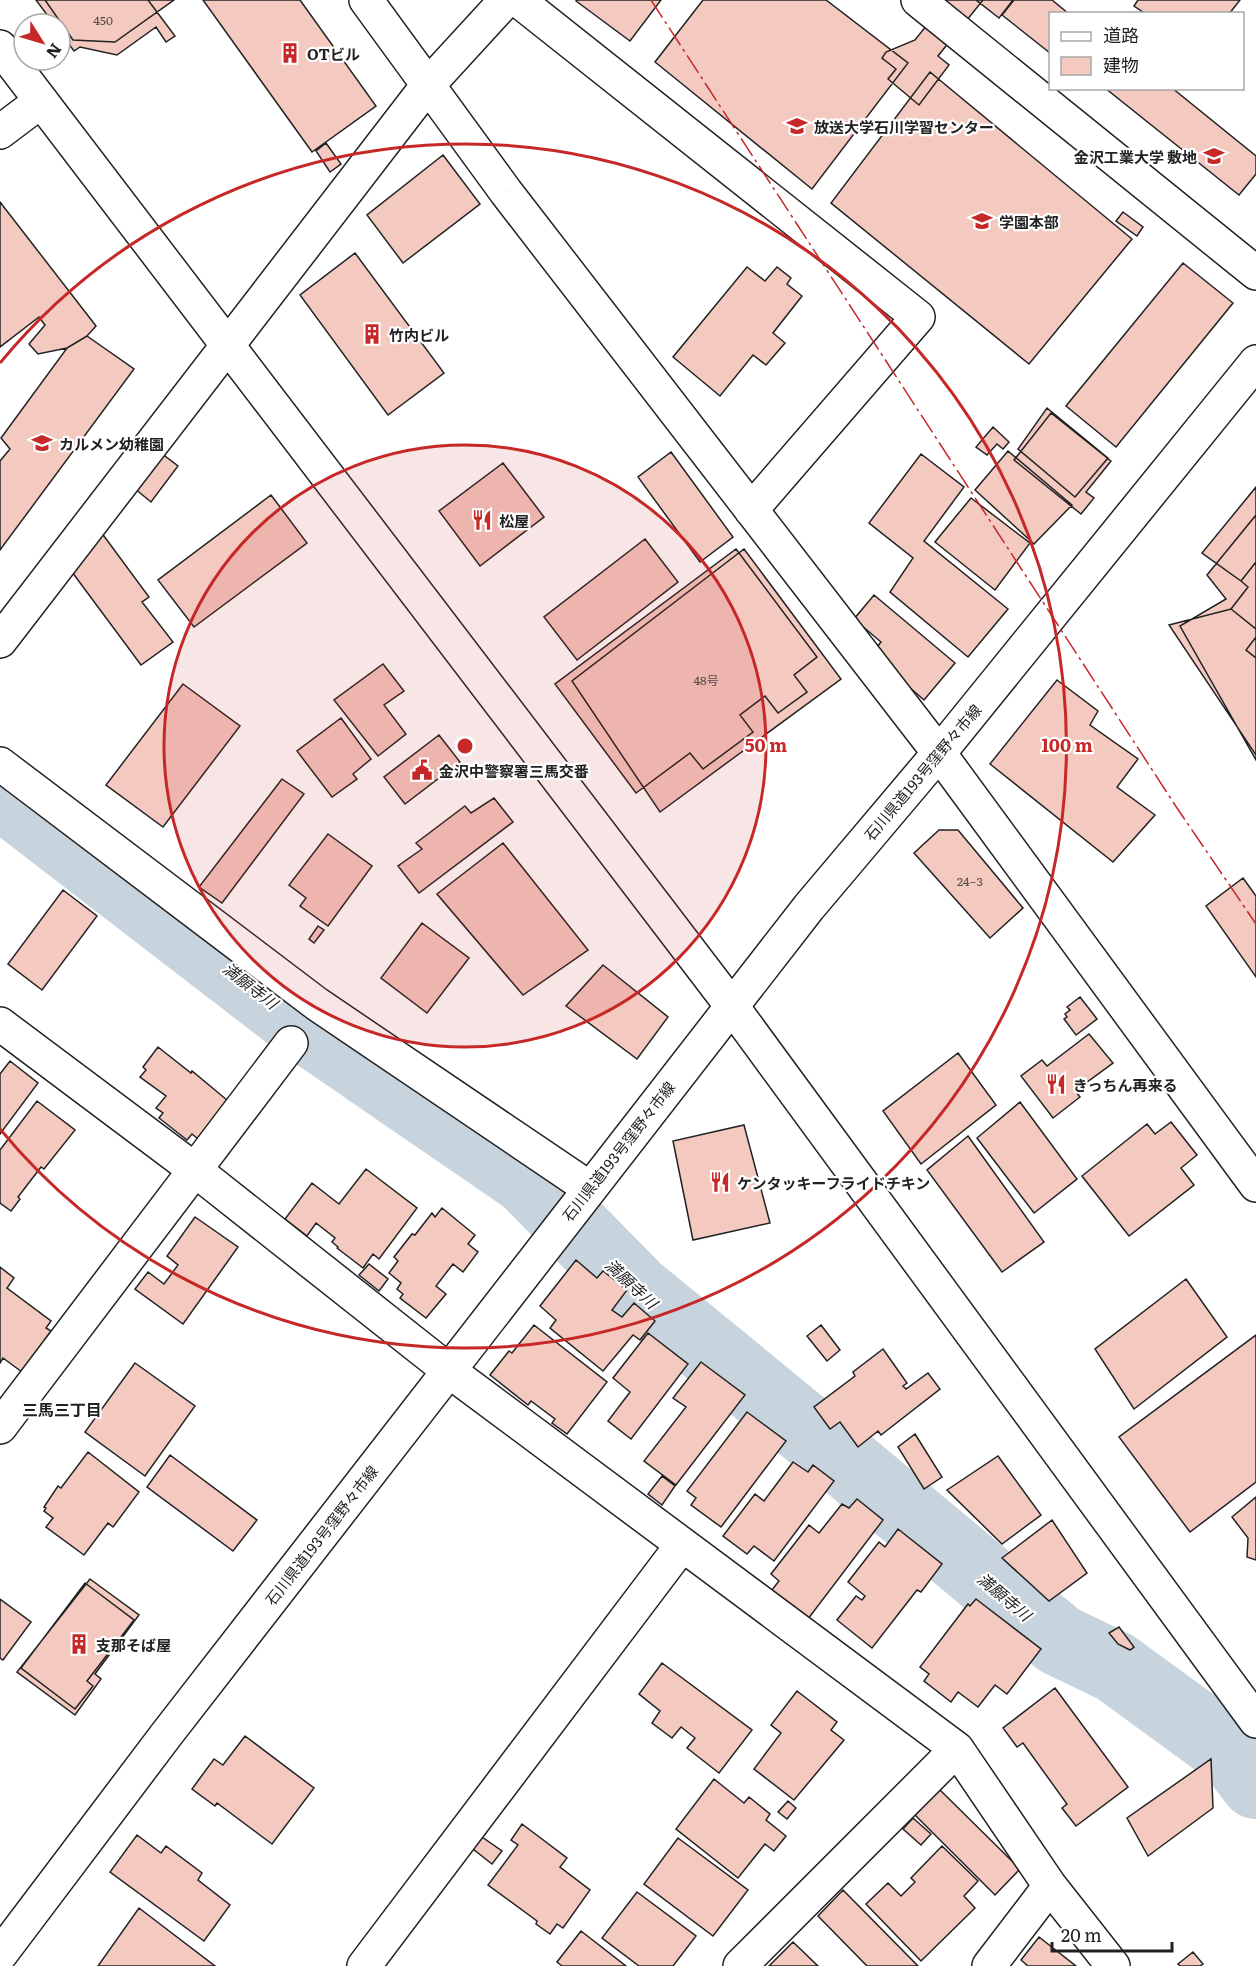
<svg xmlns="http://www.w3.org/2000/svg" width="1256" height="1966" viewBox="0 0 1256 1966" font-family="Literata,'Noto Sans JP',serif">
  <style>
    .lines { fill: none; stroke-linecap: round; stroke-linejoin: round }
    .river { stroke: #c7d3dd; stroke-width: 72 }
    .building { fill: #f3c9c0; stroke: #222; stroke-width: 1.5 }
    .minor-casing { stroke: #222; stroke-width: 36 }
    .tertiary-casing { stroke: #222; stroke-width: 36 }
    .secondary-casing { stroke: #222; stroke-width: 36 }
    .minor { stroke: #fff; stroke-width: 33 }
    .tertiary { stroke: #fff; stroke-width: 33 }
    .secondary { stroke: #fff; stroke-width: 33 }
    .power { stroke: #c62828; stroke-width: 1.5; stroke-dasharray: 21 4.5 3 4.5; stroke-linecap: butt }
    .ring { fill: none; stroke: #c62828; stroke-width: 3 }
    .labels { text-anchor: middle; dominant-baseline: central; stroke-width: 4.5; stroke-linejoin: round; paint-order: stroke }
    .number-label { font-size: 12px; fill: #564c4a }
    .poi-label { font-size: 15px; font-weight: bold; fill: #222; stroke: #fff; text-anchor: start }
    .street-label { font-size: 15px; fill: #222; stroke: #fff }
    .water-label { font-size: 16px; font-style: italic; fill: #222; stroke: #fff }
    .neighbourhood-label { font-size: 16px; font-weight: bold; fill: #222; stroke: #fff }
    .centre { fill: #c62828; stroke: #fff; stroke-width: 3 }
    .ring-label { font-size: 18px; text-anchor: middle; font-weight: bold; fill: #c62828; stroke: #fff; stroke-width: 4.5; stroke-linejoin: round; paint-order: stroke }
  </style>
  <rect width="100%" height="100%" fill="#fff"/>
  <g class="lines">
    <!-- river -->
    <path class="river" d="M0 792 300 1023 527 1179 636 1290 841 1458 1059 1640 1115 1667 1233 1753 1256 1783"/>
  </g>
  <!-- building -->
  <path class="building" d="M36 0H148L175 36 166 42 156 27 117 55 80 47 74 51 60 32V24H54Z
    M45 0H174L115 42 73 40Z
    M203 0H300L376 106 312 152Z
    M577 0H661L630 41 576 1Z
    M703 0H826L908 63 812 189 655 62Z
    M947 0H983L938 56 949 65 919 105 888 79 896 69 882 58 886 52 915 40Z
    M976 0H1013L999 18Z
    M1014 0H1052L1069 14H1050V53L1002 15Z
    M1138 0H1240L1229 14H1146L1134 6Z
    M930 72 1132 239 1029 364 831 203Z
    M1105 88H1172L1256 156V174L1239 195Z
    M1105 88H1172L1256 156V174L1239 195Z
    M326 143 341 164 330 172 316 151Z
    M443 155 480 204 403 263 367 215Z
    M0 202 96 326 87 336 67 348 38 354 29 344 45 325 39 317 0 347Z
    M1123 212 1143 227 1137 236 1116 221Z
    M355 253 444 373 388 415 300 295Z
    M1183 263 1233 303 1116 447 1066 406Z
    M747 267 765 281 777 267 791 278 787 284 802 296 773 333 785 343 766 365 753 355 720 396 673 357Z
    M87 336 134 369 0 550V461L10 449 1 438 67 348Z
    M1047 408 1108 458 1075 497 1018 449Z
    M1051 413 1111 461 1086 492 1094 498 1081 514 1014 460Z
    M993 427 1009 442 1003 449 997 444 987 455 976 447Z
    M1008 451 1072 505 1034 544 975 490Z
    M671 452 733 537 700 562 638 477Z
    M161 453 178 466 151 502 134 488Z
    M921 454 964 487 924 541 1008 609 968 657 890 592 913 558 869 523Z
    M503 463 544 517 480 566 439 511Z
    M1256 487V562L1241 581 1202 553Z
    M271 495 307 543 194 627 158 580Z
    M971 498 1030 543 995 590 935 542Z
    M1256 515V760L1180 626 1226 599 1207 575Z
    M101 532 149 597 142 602 173 642 141 665 72 572Z
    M645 539 678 582 577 660 544 617Z
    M736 549 817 657 794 675 807 692 778 713 765 696 740 715 753 732 703 769 690 753 636 793 555 684Z
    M744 549 841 679 660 812 572 681Z
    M1256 562V629L1231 609 1248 587 1241 581Z
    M874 595 955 663 924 700 894 674 896 670 877 647 881 642 854 619Z
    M1231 609 1256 629V637L1246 650 1256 658V755L1169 625Z
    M1256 637V658L1246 650Z
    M383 664 404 691 384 705 406 734 378 756 334 700Z
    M1057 680 1098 711 1090 725 1138 759 1117 787 1155 815 1113 862 990 764Z
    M183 684 240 726 163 827 106 785Z
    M341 718 371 759 353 774 357 779 332 797 297 751Z
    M439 735 460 762 405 804 384 777Z
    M282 779 304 794 222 903 199 887Z
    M494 798 513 822 419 893 398 866 422 849 416 843 465 806 471 813Z
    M939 830H958L1023 908 990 938 914 853Z
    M328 834 372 866 328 926 300 906 306 898 289 885Z
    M503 843 588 950 523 995 437 894Z
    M1243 878 1256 896V977L1206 906Z
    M63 890 97 916 42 990 8 964Z
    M422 923 469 958 427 1013 381 978Z
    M318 926 324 930 314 943 309 939Z
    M603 965 668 1017 637 1059 566 1006Z
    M1080 997 1097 1019 1076 1035 1064 1019 1067 1017 1065 1014 1070 1010 1067 1007Z
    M1089 1034 1113 1063 1075 1091 1080 1097 1053 1118 1021 1076 1042 1060 1047 1066Z
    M158 1047 191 1073 192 1071 227 1100 198 1139 192 1134 187 1140 159 1118 163 1113 156 1108 166 1096 140 1077 146 1070 143 1067Z
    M958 1053 996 1105 921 1164 883 1111Z
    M10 1061 38 1083 0 1134V1074Z
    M37 1101 75 1130 44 1169 41 1167 18 1197 20 1199 11 1211 0 1203V1150Z
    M1020 1102 1077 1179 1034 1213 977 1138Z
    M1171 1122 1197 1155 1181 1168 1194 1185 1129 1236 1082 1176 1147 1124 1155 1134Z
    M744 1125 770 1223 693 1240 673 1141Z
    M968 1136 1044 1242 1002 1272 927 1170Z
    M366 1169 417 1208 379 1259 373 1254 363 1268 337 1248 338 1247 332 1242 335 1238 316 1223 307 1236 285 1219 312 1183 339 1204Z
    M442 1208 475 1235 468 1244 478 1252 463 1272 453 1264 436 1286 446 1294 426 1318 400 1298 403 1294 397 1289 401 1283 389 1273 398 1261 394 1257 412 1234 415 1235 432 1213 435 1217Z
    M195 1217 238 1247 183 1324 135 1289 148 1272 164 1284 178 1265 167 1256Z
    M576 1260 597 1278 603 1271 627 1290 612 1310 622 1317 634 1303 655 1321 640 1340 633 1335 603 1371 550 1328 556 1320 540 1306Z
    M369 1264 388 1279 379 1291 359 1275Z
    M0 1267 14 1278 7 1288 51 1321 46 1328 51 1331 22 1372 3 1358 0 1363Z
    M1186 1279 1227 1337 1134 1409 1095 1349Z
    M534 1325 607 1382 567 1434 552 1423 555 1419 531 1401 528 1405 490 1375 509 1351 512 1353Z
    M821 1325 840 1350 827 1361 807 1336Z
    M648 1333 688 1364 631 1439 608 1421 630 1392 613 1378Z
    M1256 1335V1482L1190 1532 1119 1437Z
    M883 1349 907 1383 903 1386 906 1389 928 1373 940 1389 881 1435 878 1431 858 1447 840 1422 830 1429 814 1407 855 1376 853 1372Z
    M701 1362 745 1395 676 1485 644 1461 686 1407 673 1398Z
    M135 1363 195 1406 145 1476 85 1432Z
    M747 1412 786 1441 721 1527 691 1505 696 1498 687 1491Z
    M915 1434 942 1477 924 1489 898 1447Z
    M88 1452 139 1492 113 1527 108 1523 84 1555 46 1527 53 1518 44 1511 46 1508 44 1507 58 1486 61 1488Z
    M170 1455 257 1520 233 1551 147 1487Z
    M998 1456 1041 1515 1002 1544 947 1490Z
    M793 1462 808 1472 813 1465 834 1481 774 1561 754 1546 747 1554 723 1536 755 1494 764 1501Z
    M662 1476 675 1486 662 1505 648 1494Z
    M1256 1497V1560L1247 1557 1248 1538 1232 1517Z
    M857 1499 883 1520 808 1619 771 1591 779 1581 771 1574 809 1525 819 1533 842 1504 849 1508Z
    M1052 1520 1087 1573 1049 1601 1002 1558Z
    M898 1529 942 1564 921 1592 917 1590 872 1648 837 1620 856 1596 862 1600 865 1596 848 1582 879 1542 885 1547Z
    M90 1579 139 1615 95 1674 101 1679 75 1715 17 1672Z
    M85 1583 134 1620 87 1681 93 1686 75 1709 21 1668Z
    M0 1599 31 1622 3 1660 0 1658Z
    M976 1599 1041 1649 1007 1694 995 1685 978 1707 958 1692 951 1702 924 1681 929 1674 920 1667 968 1604 970 1606Z
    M1119 1627 1134 1647 1130 1650 1118 1644 1109 1633Z
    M662 1663 752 1730 719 1773 687 1748 695 1738 681 1727 672 1738 652 1723 660 1711 639 1694Z
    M1055 1688 1128 1787 1076 1826 1062 1808 1067 1804 1023 1743 1017 1747 1003 1728Z
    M797 1691 837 1722 831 1730 844 1740 794 1800 754 1769 781 1733 771 1725Z
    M245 1736 314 1788 272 1844 217 1803 215 1806 192 1789 214 1759 223 1765Z
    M1211 1759 1213 1808 1148 1856 1127 1818Z
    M714 1779 744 1803 749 1797 770 1814 766 1820 786 1836 774 1851 765 1844 738 1878 676 1829Z
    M939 1789 1020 1869 995 1895 915 1815Z
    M788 1801 796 1808 787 1819 778 1812Z
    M913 1818 931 1834 921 1845 903 1829Z
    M522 1824 567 1858 560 1867 590 1890 563 1928 557 1924 550 1934 536 1924 537 1921 488 1885 518 1845 511 1840Z
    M481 1830 485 1834 482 1837 502 1851 492 1864 473 1849Z
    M137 1835 161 1853 166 1846 202 1873 198 1880 230 1905 204 1941 110 1872Z
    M678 1838 748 1890 713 1936 644 1884Z
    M942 1846 978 1881 964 1896 975 1908 921 1961 866 1904 888 1883 901 1896 915 1882 911 1878Z
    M843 1890 918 1966H867L818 1916Z
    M637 1892 696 1936 673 1966H639L602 1938Z
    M139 1908 215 1966H98Z
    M581 1931 626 1966H562L557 1962Z
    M1039 1937 1076 1966H1028L1021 1960Z
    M793 1942 818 1966H769Z
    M1193 1952 1203 1964 1200 1966H1180L1178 1964Z"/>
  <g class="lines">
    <!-- minor casing -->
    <g class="minor-casing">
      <path id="minor" d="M366 0 506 192 939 753 1256 1185
        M518 0 918 317 751 510
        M918 0 1256 273
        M0 132 41 101
        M0 641 428 85 506 0
        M0 764 317 1004 589 1188
        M0 1024 195 1170 448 1370 957 1749 1050 1886 1113 1966
        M0 1427 291 1043
        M364 1966 682 1545
        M740 1966 957 1749
        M989 1966 1050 1886"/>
    </g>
    <!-- tertiary casing -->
    <g class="tertiary-casing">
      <path id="tertiary" d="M0 47 731 1005 1256 1721"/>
    </g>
    <!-- secondary casing -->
    <g class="secondary-casing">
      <path id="secondary" d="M0 1955 166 1735 809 907 939 753 1256 362"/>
    </g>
    <!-- minor -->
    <use href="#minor" class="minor"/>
    <!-- tertiary -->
    <use href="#tertiary" class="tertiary"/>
    <!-- secondary -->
    <use href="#secondary" class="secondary"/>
    <!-- power -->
    <path class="power" d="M651 0 1177 808 1256 924"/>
  </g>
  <!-- distance rings -->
  <circle cx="465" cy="746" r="301" fill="#c62828" fill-opacity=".12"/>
  <g class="ring">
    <circle cx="465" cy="746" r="301"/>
    <path d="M0 363A602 602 0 1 1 0 1129"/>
  </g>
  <!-- icons -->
  <defs>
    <g id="building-bare" transform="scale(1.62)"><path d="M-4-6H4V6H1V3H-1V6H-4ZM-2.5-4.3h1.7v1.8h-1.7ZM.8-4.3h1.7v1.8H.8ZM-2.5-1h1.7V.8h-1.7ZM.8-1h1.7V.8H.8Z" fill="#c62828" stroke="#fff" stroke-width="2.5" paint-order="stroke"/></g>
    <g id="university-bare" transform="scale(1.62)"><path d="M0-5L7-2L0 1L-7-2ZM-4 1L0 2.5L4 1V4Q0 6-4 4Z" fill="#c62828" stroke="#fff" stroke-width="2.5" paint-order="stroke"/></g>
    <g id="school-bare" transform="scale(1.62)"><path d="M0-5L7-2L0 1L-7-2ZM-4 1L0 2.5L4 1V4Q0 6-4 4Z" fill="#c62828" stroke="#fff" stroke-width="2.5" paint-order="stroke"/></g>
    <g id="restaurant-bare" transform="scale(1.62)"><path d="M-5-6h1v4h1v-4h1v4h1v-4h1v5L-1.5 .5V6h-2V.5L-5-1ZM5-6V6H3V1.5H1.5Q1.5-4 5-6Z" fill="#c62828" stroke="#fff" stroke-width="2.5" paint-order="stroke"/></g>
    <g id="civic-bare" transform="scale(1.62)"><path d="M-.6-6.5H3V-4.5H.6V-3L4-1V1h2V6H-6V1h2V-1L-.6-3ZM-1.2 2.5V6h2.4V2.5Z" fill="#c62828" stroke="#fff" stroke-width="2.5" paint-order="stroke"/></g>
  </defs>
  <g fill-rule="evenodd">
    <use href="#building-bare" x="290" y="53"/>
    <use href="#university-bare" x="797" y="126"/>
    <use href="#university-bare" x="1214" y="156"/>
    <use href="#university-bare" x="982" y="221"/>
    <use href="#building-bare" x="372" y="334"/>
    <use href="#school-bare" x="42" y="443"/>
    <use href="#restaurant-bare" x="482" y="520"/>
    <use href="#civic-bare" x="422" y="770"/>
    <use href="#restaurant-bare" x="1056" y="1084"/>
    <use href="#restaurant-bare" x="720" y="1182"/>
    <use href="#building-bare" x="79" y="1644"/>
  </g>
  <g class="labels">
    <!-- number labels -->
    <g class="number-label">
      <text x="103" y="20">450</text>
      <text x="706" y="680">48号</text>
      <text x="970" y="881">24−3</text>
    </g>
    <!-- poi labels -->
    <g class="poi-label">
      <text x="307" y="53">OTビル</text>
      <text x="814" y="126">放送大学石川学習センター</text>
      <text x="1197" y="156" text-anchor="end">金沢工業大学 敷地</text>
      <text x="999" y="221">学園本部</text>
      <text x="389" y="334">竹内ビル</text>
      <text x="59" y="443">カルメン幼稚園</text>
      <text x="499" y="520">松屋</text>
      <text x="439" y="770">金沢中警察署三馬交番</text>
      <text x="1073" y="1084">きっちん再来る</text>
      <text x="737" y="1182">ケンタッキーフライドチキン</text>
      <text x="96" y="1644">支那そば屋</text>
    </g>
    <!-- street labels -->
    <g class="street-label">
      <text transform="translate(922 772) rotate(-50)">石川県道193号窪野々市線</text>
      <text transform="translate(618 1151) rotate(-52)">石川県道193号窪野々市線</text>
      <text transform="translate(321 1535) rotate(-52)">石川県道193号窪野々市線</text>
    </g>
    <!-- water labels -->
    <g class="water-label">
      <text transform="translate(251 985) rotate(38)">満願寺川</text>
      <text transform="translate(632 1283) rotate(43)">満願寺川</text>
      <text transform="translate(1005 1596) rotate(40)">満願寺川</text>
    </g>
    <!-- neighbourhood labels -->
    <g class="neighbourhood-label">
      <text x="62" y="1409">三馬三丁目</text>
    </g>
  </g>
  <circle cx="465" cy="746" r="9" class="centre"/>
  <g class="ring-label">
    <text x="766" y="752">50 m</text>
    <text x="1067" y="752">100 m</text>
  </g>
  <!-- legend -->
  <rect x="1049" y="12" width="195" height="78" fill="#ffffff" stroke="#a7a7a7" stroke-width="1.5"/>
  <rect x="1061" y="32" width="30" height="9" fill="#ffffff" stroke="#a7a7a7" stroke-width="1.5"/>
  <text x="1103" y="42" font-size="18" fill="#222222">道路</text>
  <rect x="1061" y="57" width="30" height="18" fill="#f3c9c0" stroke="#a7a7a7" stroke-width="1.5"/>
  <text x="1103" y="72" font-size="18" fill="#222222">建物</text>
  <!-- north arrow -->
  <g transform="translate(42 42) rotate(127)"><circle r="28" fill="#ffffff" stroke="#a7a7a7" stroke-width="1.5"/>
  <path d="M0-4.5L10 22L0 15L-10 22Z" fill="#c62828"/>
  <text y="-9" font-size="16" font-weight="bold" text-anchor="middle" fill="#222222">N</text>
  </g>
  <!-- scale -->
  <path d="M1052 1942v9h120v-9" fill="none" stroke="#222222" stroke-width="3"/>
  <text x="1061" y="1942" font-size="18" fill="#222222" stroke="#ffffff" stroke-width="4.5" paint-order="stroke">20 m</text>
</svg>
